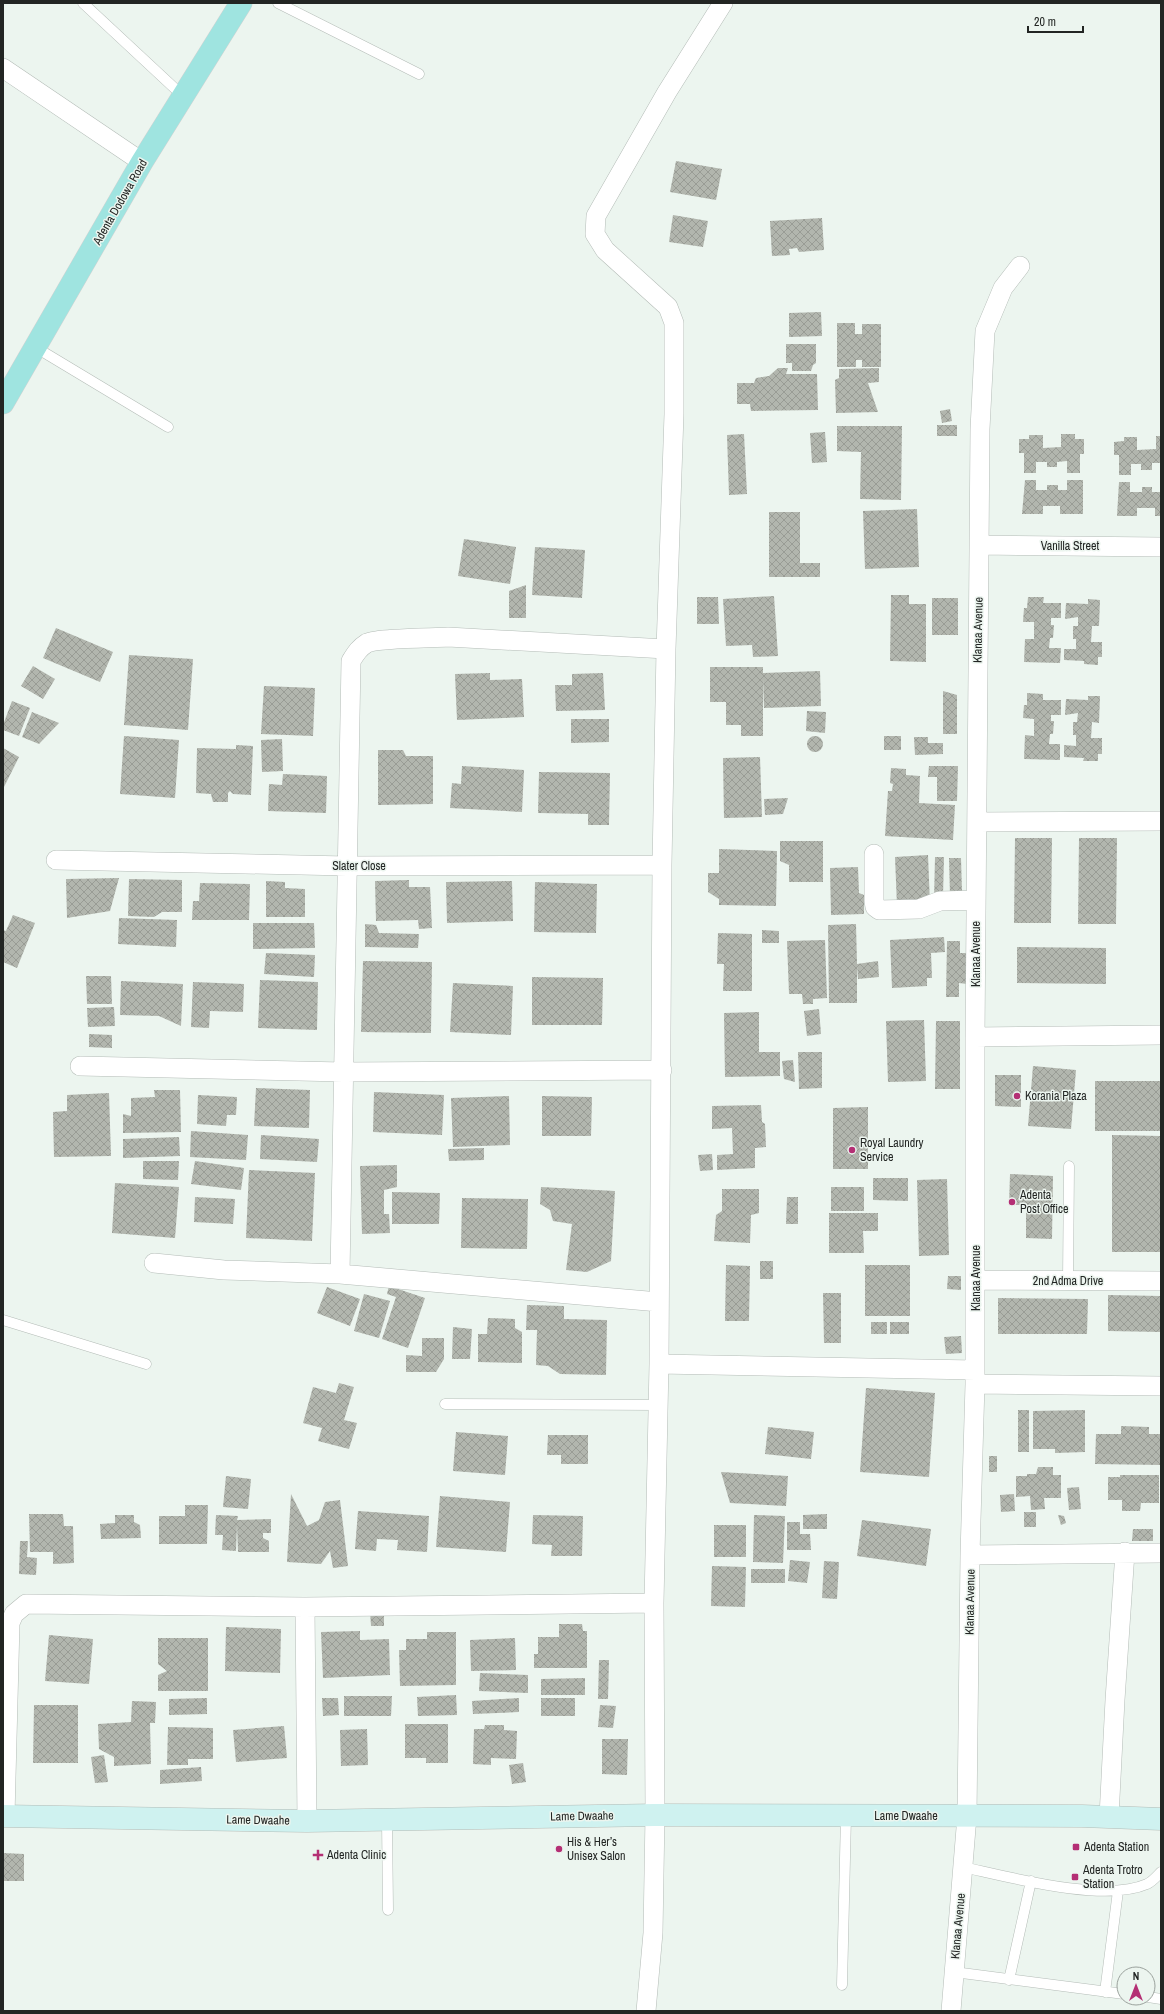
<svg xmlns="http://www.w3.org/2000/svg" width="1164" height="2014" viewBox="0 0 1164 2014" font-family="'Archivo Narrow',sans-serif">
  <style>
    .building { fill: url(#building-cross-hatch) }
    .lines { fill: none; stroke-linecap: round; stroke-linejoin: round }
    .lane-casing { stroke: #b4bcb7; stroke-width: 11 }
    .street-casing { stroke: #b4bcb7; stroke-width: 20 }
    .secondary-casing { stroke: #b4bcb7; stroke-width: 23 }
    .primary-casing { stroke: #d3d3d3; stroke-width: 23 }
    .lane { stroke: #fff; stroke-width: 10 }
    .street { stroke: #fff; stroke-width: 19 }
    .secondary { stroke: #cff2f0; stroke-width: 22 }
    .primary { stroke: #9fe4e0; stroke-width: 22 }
    .poi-dot { fill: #b42f74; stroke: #ecf5ef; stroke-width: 1.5 }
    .labels { text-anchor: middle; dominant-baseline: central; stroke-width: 3; stroke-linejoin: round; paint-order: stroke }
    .street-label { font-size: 12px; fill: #222523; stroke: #ecf5ef }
    .poi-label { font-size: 12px; fill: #222523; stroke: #ecf5ef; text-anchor: start }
  </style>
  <defs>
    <pattern id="building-cross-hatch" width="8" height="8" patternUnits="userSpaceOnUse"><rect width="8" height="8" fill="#b2b6ae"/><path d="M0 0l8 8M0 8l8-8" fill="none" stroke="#999c95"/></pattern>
  </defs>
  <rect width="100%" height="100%" fill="#ecf5ef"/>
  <!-- building -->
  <path class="building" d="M676 161 722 169 716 200 670 192Z
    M673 215 708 221 703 247 669 242Z
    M822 218 824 250 799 252 797 248 789 249 790 255 772 256 770 221Z
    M821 312 822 336 789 337V313Z
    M837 323H855V334H862V324H881V367H862V360H856V367H837Z
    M786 344H816V363L813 365 811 371H792V363H786Z
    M778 368H788L786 374H817L818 410 751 411 750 404H737V383H754L756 378 769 376Z
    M879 368V382L868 383 878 412 836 413 835 380 839 378V369Z
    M950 409 952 421 942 423 940 411Z
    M937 425H957V436H937Z
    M837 426H902L901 500 860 499 861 452 837 451Z
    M825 432 827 462 812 463 810 433Z
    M744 434 747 494 729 495 727 435Z
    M1061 434H1075V439H1084V454H1080V473H1067V461L1057 462V467H1047V462H1036V473H1024V453H1019V439H1029V435H1043V448L1061 447Z
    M1156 436H1161V463H1152V470H1141V464H1131V475H1119V455H1114V442L1124 441V437H1137V450L1156 449Z
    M1025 480H1036V490H1047V485H1058V490H1067V480H1083V514H1060V506H1043V514H1022Z
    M1119 482H1130V492H1142V487H1152V492H1161V516H1155V508H1137V516H1117Z
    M917 509 919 567 865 569 863 511Z
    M769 512H800V563H820V577H769Z
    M464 539 516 547 510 584 458 576Z
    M535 547 585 550 582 598 532 595Z
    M526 585V618H509V591Z
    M891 595H909V604H926V662L890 661Z
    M774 596 778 656 753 657 752 645 726 646 723 599Z
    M697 597H718L719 624H697Z
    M1028 597H1044L1043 603H1061V618H1051V625H1054L1053 638H1050L1049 648H1061L1060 663 1024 662 1025 639H1034V622H1023L1024 608H1027Z
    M932 598H958V635H932Z
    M1088 599 1100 600 1099 626H1092L1091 642H1102V657H1098V665L1084 664V661L1064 660V649H1076V639H1073V626H1078V617L1065 619 1066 603 1088 604Z
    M56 628 113 652 100 682 43 658Z
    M129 655 193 659 188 730 124 725Z
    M33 666 55 679 43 699 21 686Z
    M710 667H763V673L820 671 821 706 764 708 763 679V736H741V725H726V702H710Z
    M490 673V680L522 679 524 717 457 720 455 674Z
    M603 673 605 710 556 711 555 685H572V674Z
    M264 686 315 688 313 736 261 734Z
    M943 691 957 695V734H943Z
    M1027 693 1043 694V700H1061V715H1051V721H1054L1053 734H1050L1049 744H1060V760L1024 759 1025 735 1034 736V719L1023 718 1024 705H1027Z
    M1088 696H1100L1099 723 1092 722 1091 738H1102V754H1098V761H1083L1084 758 1064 757V745L1076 746V735H1073V722H1077L1078 713 1065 715 1066 699 1088 700Z
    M12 701 30 708 19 736 3 730V725Z
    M807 711 826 712 825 733 806 731Z
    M32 712 59 723 39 744 22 737Z
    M571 719H609V742L571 743Z
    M807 744a8 8 0 1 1 16 0a8 8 0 1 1-16 0Z
    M124 736 179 740 175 798 120 794Z
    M884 736H901V750H884Z
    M914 737H928V743H943V754L915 755Z
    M282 739 283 771 262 772 261 740Z
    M236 745 253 746 251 795 233 794 230 791 228 793V802H213L211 794 196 793 197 748 236 749Z
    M3 748 19 757 3 789Z
    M378 750H403L406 756H433V804L378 805Z
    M760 757 762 817 724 818 723 758Z
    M462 766 524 770 522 812 450 808 452 783 461 784Z
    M929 766H958L957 801H937V777H928Z
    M891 768 906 769V775L920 776 919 803 955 805 953 840 885 836 888 791H892L893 784 890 783Z
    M539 772 610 773 609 825H588V814L538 813Z
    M283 774 327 776 326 813 268 811 269 784 282 785Z
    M788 798 783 814 765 815 764 799Z
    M1015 838H1052L1051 923H1014Z
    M1079 838H1117L1116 924H1078Z
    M780 841H823V882H789V865L780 861Z
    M719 849 777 851 776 906 719 905V899L708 892V873H719Z
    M928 855 930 904 897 906 895 857Z
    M935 857H944L943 896 934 900Z
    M949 858H961L962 892 950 896Z
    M858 867 859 893 864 895V914L831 915 830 868Z
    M119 878 110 911 67 918 66 879Z
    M129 879 182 880V912H162L154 917 128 916Z
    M409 880V887H430L432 928 419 929 418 920 376 921 375 881Z
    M266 881 285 882V888L305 889V917H266Z
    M512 881 513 921 447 923 446 882Z
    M535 882 597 884 596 933 534 932Z
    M200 883 250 884 249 920H192L193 901H199Z
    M13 915 35 923 17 968 3 962V930L6 931Z
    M119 918 177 920 176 947 118 944Z
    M253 923H314L315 948 253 949Z
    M365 924 376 925 379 933 419 934 418 948 365 947Z
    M856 924 857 964 878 961 879 977 858 979 857 966V1003H829L828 925Z
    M762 930 779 931V943H762Z
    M718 933 752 934V991H723L724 964H717Z
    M944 937 945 952 931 953 932 978H927V986L892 988 890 940Z
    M825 940 827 998 813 999V1004H803L802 994H789L787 941Z
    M947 941H960V953H968L967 984 959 983V997H946Z
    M1017 947 1106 948V984L1017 983Z
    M266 953 315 955 314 977 264 974Z
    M363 961 432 962 431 1033 361 1032Z
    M86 976H111L112 1004H87Z
    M532 977 603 978 602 1025H532Z
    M260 980 318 982 317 1030 258 1028Z
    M121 981 183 984 181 1026 159 1016 120 1015Z
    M193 982 244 984 243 1012 210 1011 209 1028 191 1027Z
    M453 983 513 986 511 1035 450 1032Z
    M114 1007 115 1026 88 1027 87 1008Z
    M819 1009 821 1034 807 1036 804 1011Z
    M759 1012V1052H780V1076L725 1077 724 1013Z
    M924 1020 926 1081 888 1082 886 1021Z
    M936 1021H960V1089H935Z
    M89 1034 112 1035V1048L89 1047Z
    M798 1052H822V1088L799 1089Z
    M793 1060 795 1082 784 1079 782 1061Z
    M1033 1066 1076 1070 1071 1129 1028 1126Z
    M995 1075H1021V1107L995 1106Z
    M1095 1081H1161V1131H1095Z
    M256 1088 310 1090 309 1128 254 1126Z
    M154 1090H180L181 1132 123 1133V1114L131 1116V1098L155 1097Z
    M374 1092 444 1095 442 1135 373 1132Z
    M109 1093 111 1156 54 1157 53 1112 67 1111V1095Z
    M198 1095 237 1097 236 1115H227L226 1126 197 1124Z
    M509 1096 510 1145 453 1147 451 1098Z
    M542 1096 592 1097 591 1136H542Z
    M761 1105 762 1122 765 1124 766 1147 755 1148V1168L717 1170V1155L733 1154 732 1128 712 1129V1106Z
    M868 1107V1169H833V1108Z
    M191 1131 248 1135 246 1160 190 1157Z
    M261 1135 319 1139 317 1162 260 1159Z
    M1112 1135 1161 1136V1252H1112Z
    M179 1137 180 1156 123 1158V1139Z
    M484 1148V1160L449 1161 448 1149Z
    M712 1154 713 1170 700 1171 698 1155Z
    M143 1161H179L178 1180 143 1179Z
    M195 1161 244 1168 241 1190 191 1184Z
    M397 1165V1187L384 1190V1214H389L390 1233 362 1234 360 1166Z
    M249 1170 315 1173 312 1241 246 1238Z
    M1010 1174 1053 1176 1052 1239 1026 1238V1205H1009Z
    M873 1178H908V1201L873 1200Z
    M947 1179 949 1255 919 1256 917 1180Z
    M115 1183 179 1187 175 1238 112 1233Z
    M541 1187 615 1191 611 1261 587 1272 566 1270 572 1224 553 1221 550 1210 540 1204Z
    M831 1187H864V1211H831Z
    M722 1189H759V1213L751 1215 750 1243 714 1241 716 1215 722 1211Z
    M392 1192 440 1193 439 1224H392Z
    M195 1197 235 1199 233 1224 194 1222Z
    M787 1197H798V1224H786Z
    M462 1198 528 1199 527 1249 461 1248Z
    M829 1213H878V1231H863L864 1253H829Z
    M760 1261H773V1279H760Z
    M726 1265 750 1266 749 1321H725Z
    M865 1265H910V1316H865Z
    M948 1276H961V1290L947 1289Z
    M389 1286 425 1298 408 1348 382 1339 396 1297 387 1294Z
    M327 1287 360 1299 350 1326 317 1313Z
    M823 1293H841V1343H824Z
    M364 1294 390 1301 379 1338 354 1331Z
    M1108 1295 1161 1296V1332L1108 1331Z
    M998 1298 1088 1299 1087 1334H998Z
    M527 1305 564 1306V1319L607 1320 606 1375 560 1374 548 1366 536 1365 537 1330H526Z
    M488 1318 515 1319V1328L522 1332V1363L478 1362V1334H487Z
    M871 1322H887V1334H871Z
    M890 1322H909V1334H890Z
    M453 1327 472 1329 470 1359H452Z
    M961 1336 962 1353 946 1354 944 1337Z
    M422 1338H444V1359L436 1372H406V1355L422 1356Z
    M339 1383 354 1387 344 1420 357 1423 349 1449 318 1441 322 1428 303 1423 313 1387 336 1393Z
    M866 1388 935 1393 929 1477 860 1472Z
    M1018 1410H1029V1452H1018Z
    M1085 1410V1452L1055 1453V1449H1033V1411Z
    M1121 1426 1149 1427V1434H1161V1465L1095 1464 1096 1434H1121Z
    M768 1427 814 1432 811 1459 765 1454Z
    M456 1432 508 1436 505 1475 453 1471Z
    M548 1435H588V1464H561V1455H547Z
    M989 1456H997V1472H989Z
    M1038 1467H1053V1475H1061V1498H1044L1045 1509 1031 1510 1030 1496 1016 1497V1476H1027V1474H1036Z
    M721 1472 788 1476 786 1506 730 1503Z
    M1120 1475H1159V1503H1141L1140 1511H1122V1500H1108V1477H1120Z
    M226 1476 251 1479 248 1509 223 1507Z
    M1079 1487 1081 1509 1069 1510 1067 1488Z
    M291 1494 307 1526 319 1520 325 1502 340 1500 348 1566 333 1568 330 1551 321 1564 287 1562Z
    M1014 1494 1015 1511 1001 1512 1000 1495Z
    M440 1496 510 1502 506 1552 436 1547Z
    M185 1505H208L207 1544H159V1516H185Z
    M358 1511 429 1516 427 1552 397 1550 398 1540 377 1539 376 1551 355 1549Z
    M1024 1512H1036V1527H1024Z
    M29 1514H63L64 1526H73L74 1563 53 1564V1552H30Z
    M827 1514V1529H803V1515Z
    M115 1515H134V1522L140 1525 141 1538 101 1539 100 1524 115 1523Z
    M216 1515 238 1516 237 1520 271 1519V1533H263V1538L269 1541V1552H238L237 1525 236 1551 222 1550 223 1535H215Z
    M533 1515 583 1516 582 1556H551L552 1545 532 1544Z
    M754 1515 785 1516 783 1563 753 1562Z
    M1058 1515 1064 1516 1066 1523 1061 1525Z
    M862 1520 931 1529 926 1566 857 1556Z
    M787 1522H800V1534H810L811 1550H787Z
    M714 1525H746V1557H714Z
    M1133 1529H1153V1541H1132Z
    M20 1541H28L27 1557 37 1558 36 1575 19 1574Z
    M790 1560 810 1562 807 1583 788 1581Z
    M824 1561 839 1562 837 1599 822 1598Z
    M712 1566 746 1567 745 1607 711 1606Z
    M751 1569H785V1583H751Z
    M370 1611H384V1626H371Z
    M559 1624H582L583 1631H587V1668H534V1654H538V1637H559Z
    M226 1627 281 1629 280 1673 225 1671Z
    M360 1631V1640L389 1639 390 1675 323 1678 321 1632Z
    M427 1632H456V1685L400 1686 399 1650H406V1639H427Z
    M49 1635 93 1639 89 1684 45 1681Z
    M158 1638H208V1691H158V1675L167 1671 158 1664Z
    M515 1638 516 1670 471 1671 470 1640Z
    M599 1660H609L608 1699H598Z
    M480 1673 528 1675V1693L479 1691Z
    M585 1678V1695H541V1679Z
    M456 1695 457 1715 418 1716 417 1697Z
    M344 1696H392L391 1716H344Z
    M207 1698V1714L169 1715V1699Z
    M322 1698H338L339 1715 323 1716Z
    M519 1698V1712L473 1714 472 1701Z
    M541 1698H575V1716H541Z
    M132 1701 156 1702 155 1723H150L151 1764 114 1766V1757L99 1749 98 1724 131 1722Z
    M34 1705H78V1763H33Z
    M600 1705 616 1706 613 1728 598 1727Z
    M405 1724H448V1763H426V1758H405Z
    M485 1725H504V1730L517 1731 516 1759 491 1758V1765L473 1764 474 1729H484Z
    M284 1726 287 1758 236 1762 233 1730Z
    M168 1727 213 1728V1759H188V1765H167Z
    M367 1729 368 1765 341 1766 340 1730Z
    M602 1739H628L627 1775 602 1774Z
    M104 1755 108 1782 95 1783 91 1757Z
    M523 1763 526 1782 512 1784 509 1765Z
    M201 1767 202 1781 160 1784V1770Z
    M3 1853 24 1854V1881H3Z"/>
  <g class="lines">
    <!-- lane casing -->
    <g class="lane-casing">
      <path id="lane" d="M83 3 184 97
        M278 3 419 74
        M35 347 168 427
        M1068 1281 1069 1166
        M3 1320 146 1364
        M445 1404 658 1405
        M387 1820 388 1910
        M963 1867C1009 1877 1104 1903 1147 1884 1152 1882 1157 1876 1161 1872
        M954 1972 1124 1994
        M1009 1980 1031 1881
        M842 1985 846 1816
        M1105 1992 1118 1891
        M1148 1997 1161 1999"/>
    </g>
    <!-- street casing -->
    <g class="street-casing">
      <path id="street" d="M3 68 142 162
        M979 545 1161 547
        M977 822 1161 821
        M874 854V901L875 907 879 910 919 909 940 901 976 900
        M56 860 347 866 662 865
        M975 1037 1161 1035
        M80 1066 343 1072 662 1070
        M154 1263 224 1270 340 1274 659 1302
        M340 1274 351 661C356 653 359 648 367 643 378 638 433 638 448 637L666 649
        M976 1280 1161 1281
        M659 1364 975 1370
        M975 1384 1161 1386
        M970 1555 1161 1553
        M305 1607 307 1821
        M5 1816 10 1623 14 1614 26 1604 305 1607 654 1603
        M1109 1817 1115 1700 1125 1552
        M646 2011 653 1933 655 1815 654 1603 659 1364 662 865 666 649 674 414V323L668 307 605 250 595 234 596 216 667 92 723 3
        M951 2011 967 1816 970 1555 975 1384V1037L980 429 985 331 1003 288 1020 266"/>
    </g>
    <!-- secondary casing -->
    <g class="secondary-casing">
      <path id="secondary" d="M3 1816 307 1821 655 1815 1082 1816 1161 1819"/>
    </g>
    <!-- primary casing -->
    <g class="primary-casing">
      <path id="primary" d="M3 403 142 162 241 3"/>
    </g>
    <!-- lane -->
    <use href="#lane" class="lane"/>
    <!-- street -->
    <use href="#street" class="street"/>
    <!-- secondary -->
    <use href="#secondary" class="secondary"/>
    <!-- primary -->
    <use href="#primary" class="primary"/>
  </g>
  <!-- markers -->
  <g class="poi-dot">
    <circle cx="1017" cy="1096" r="4"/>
    <circle cx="852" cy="1150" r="4"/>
    <circle cx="1012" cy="1202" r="4"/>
    <rect x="1072" y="1843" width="8" height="8" rx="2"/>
    <circle cx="559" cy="1849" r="4"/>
    <path d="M316 1849h4v4h4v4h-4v4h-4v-4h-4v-4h4z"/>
    <rect x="1071" y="1873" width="8" height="8" rx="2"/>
  </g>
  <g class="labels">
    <!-- street labels -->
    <g class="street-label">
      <text transform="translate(120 202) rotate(-60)">Adenta Dodowa Road</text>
      <text x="1070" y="546">Vanilla Street</text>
      <text transform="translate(978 630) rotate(-89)">Klanaa Avenue</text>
      <text x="359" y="866">Slater Close</text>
      <text transform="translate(976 954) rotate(-90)">Klanaa Avenue</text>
      <text transform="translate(976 1278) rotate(-90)">Klanaa Avenue</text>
      <text x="1068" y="1281">2nd Adma Drive</text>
      <text transform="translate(970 1602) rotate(-89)">Klanaa Avenue</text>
      <text transform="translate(582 1816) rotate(-1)">Lame Dwaahe</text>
      <text x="906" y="1816">Lame Dwaahe</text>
      <text transform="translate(258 1820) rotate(1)">Lame Dwaahe</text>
      <text transform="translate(958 1926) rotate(-85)">Klanaa Avenue</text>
    </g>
    <!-- poi labels -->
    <g class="poi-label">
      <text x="1025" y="1096">Korania Plaza</text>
      <text x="860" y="1143">Royal Laundry<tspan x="860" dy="14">Service</tspan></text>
      <text x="1020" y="1195">Adenta<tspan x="1020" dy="14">Post Office</tspan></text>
      <text x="567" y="1842">His &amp; Her’s<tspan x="567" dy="14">Unisex Salon</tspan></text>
      <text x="1084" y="1847">Adenta Station</text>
      <text x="327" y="1855">Adenta Clinic</text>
      <text x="1083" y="1870">Adenta Trotro<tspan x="1083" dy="14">Station</tspan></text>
    </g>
  </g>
  <!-- border -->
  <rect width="1164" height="2014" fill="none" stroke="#222523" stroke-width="8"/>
  <!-- north arrow -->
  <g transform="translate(1136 1986)"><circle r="19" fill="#ecf5ef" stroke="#9ba29d"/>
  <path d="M0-3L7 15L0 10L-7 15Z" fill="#b42f74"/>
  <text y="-6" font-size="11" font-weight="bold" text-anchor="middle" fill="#222523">N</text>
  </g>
  <!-- scale -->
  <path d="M1028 26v6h55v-6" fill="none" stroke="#222523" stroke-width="2"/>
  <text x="1034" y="26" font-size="12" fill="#222523" stroke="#ecf5ef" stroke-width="3" paint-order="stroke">20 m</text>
</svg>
